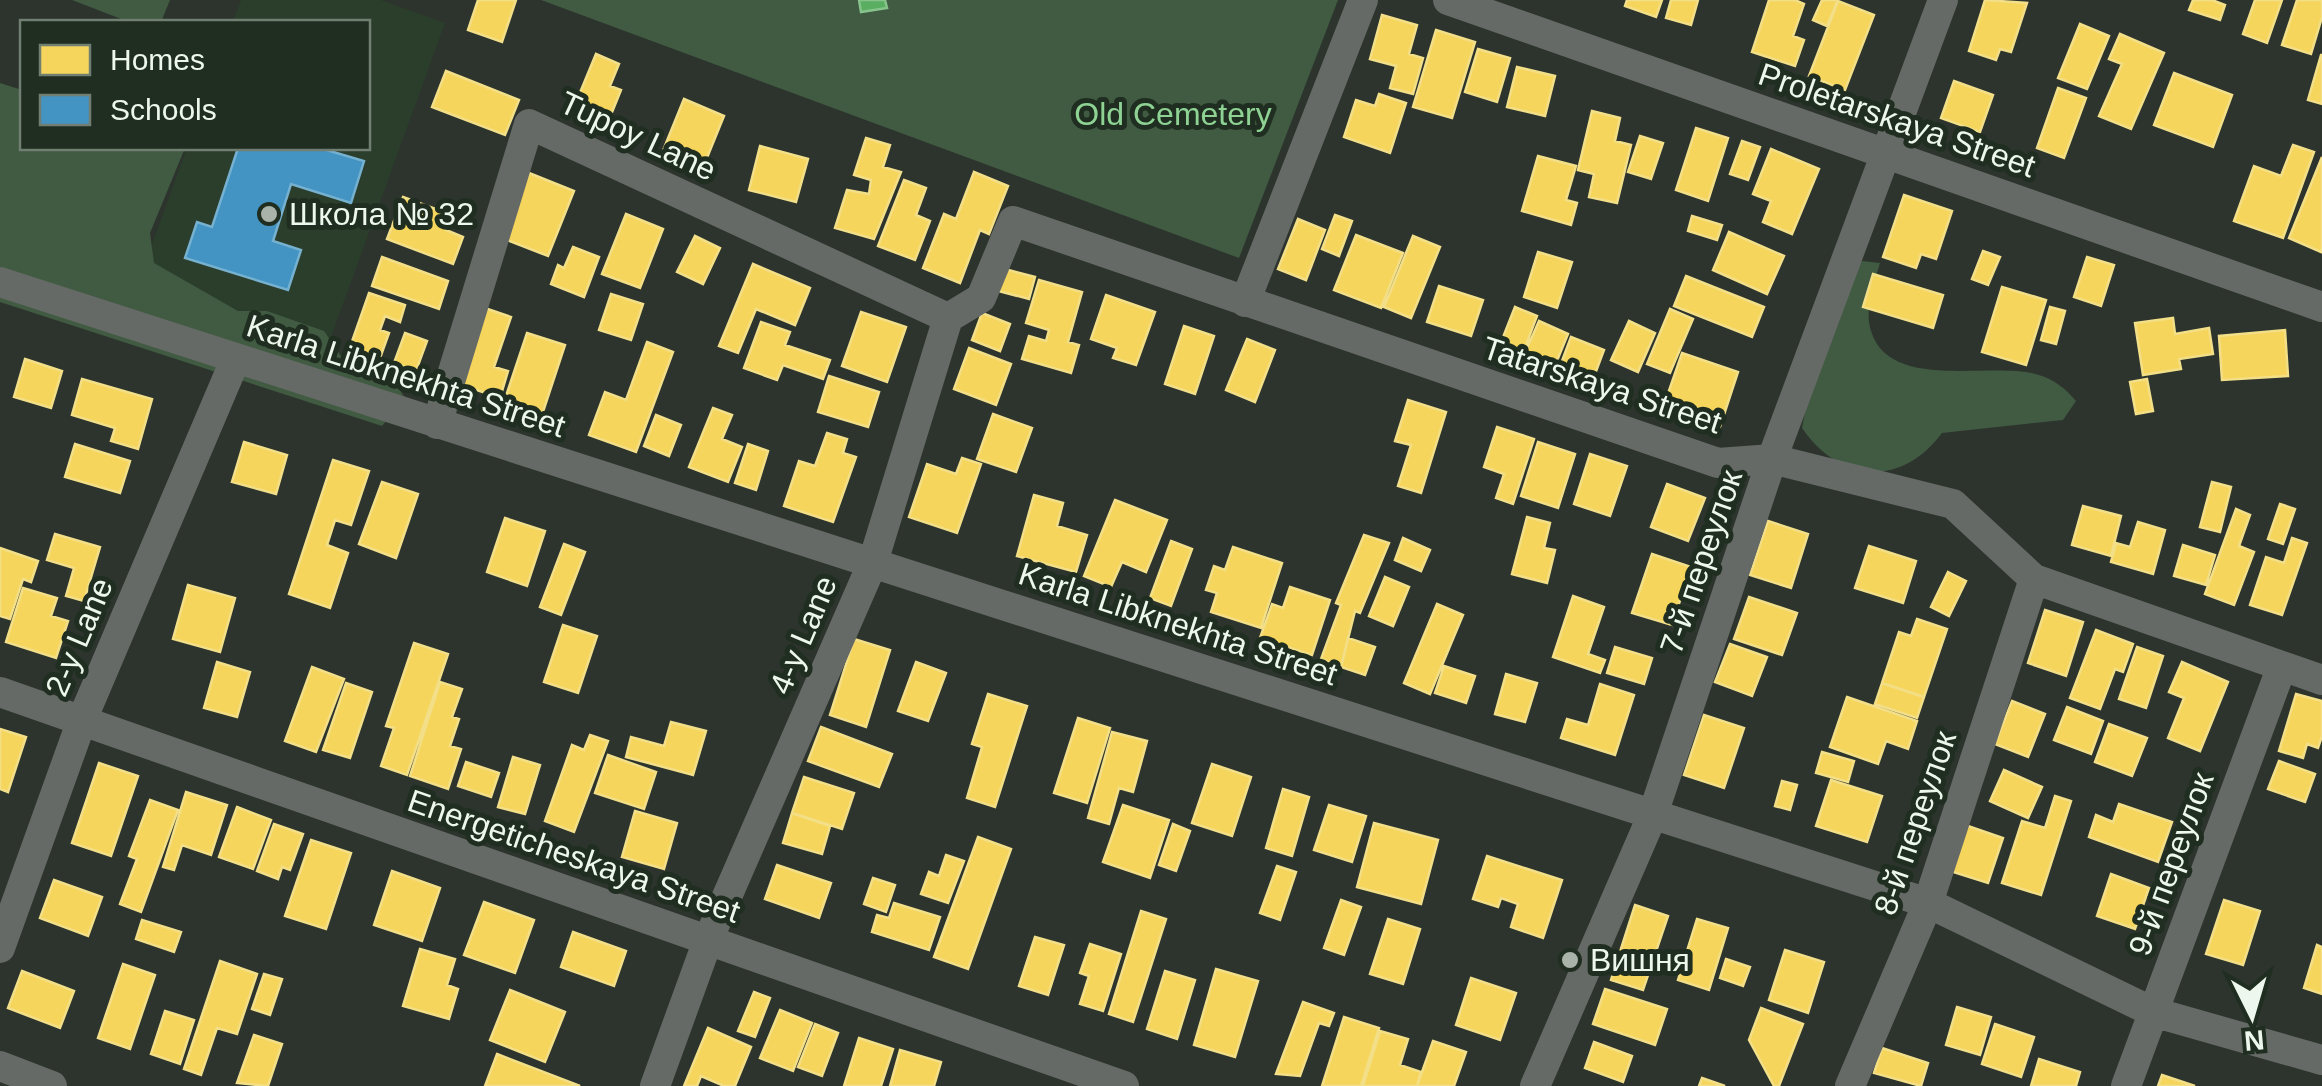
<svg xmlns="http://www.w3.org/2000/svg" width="2322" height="1086" viewBox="0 0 2322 1086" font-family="Arial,sans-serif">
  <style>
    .built { fill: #2b3e2c }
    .green { fill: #415a42 }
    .homes { fill: #f6d55c; stroke: #f3df88; stroke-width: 2.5 }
    .schools { fill: #4393c3; stroke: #76b1d0; stroke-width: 2.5 }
    .public { fill: #5aae61; stroke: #86c48b; stroke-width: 2.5 }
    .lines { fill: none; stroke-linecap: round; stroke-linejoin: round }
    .minor { stroke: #666a66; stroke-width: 30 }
    .poi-dot { fill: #a9b3aa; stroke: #1f2e20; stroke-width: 4 }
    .labels { text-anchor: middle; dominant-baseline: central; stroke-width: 10; stroke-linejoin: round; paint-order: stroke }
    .park-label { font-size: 32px; fill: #8fd394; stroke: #1f2e20 }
    .street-label { font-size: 32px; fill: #edf7ed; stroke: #1f2e20 }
    .poi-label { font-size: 32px; fill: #edf7ed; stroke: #1f2e20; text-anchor: start }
  </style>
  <rect width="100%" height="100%" fill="#2c342d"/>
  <!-- built -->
  <path class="built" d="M241 0H381L445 23 327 348 139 280 187 148H368V22H233Z"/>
  <!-- green -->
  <path class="green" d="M72 0H170L161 22H129Z
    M541 0H1338L1239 258Z
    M0 83 22 90V148H185L150 233 154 263 238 311H267L324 331 341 356 394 381 405 398 382 426 0 302Z
    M1862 261 1880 263C1874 284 1864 309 1871 331 1890 393 1993 360 2039 375 2055 380 2066 389 2076 401L2063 420 1942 433C1901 488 1840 483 1802 428L1807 402 1854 272Z"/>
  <!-- homes -->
  <path class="homes" d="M478 0H516L502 42 468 30Z
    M1627 0H1662L1656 17 1625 6Z
    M1671 0H1698L1691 25 1666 18Z
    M1769 0H1795L1804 4 1793 36 1804 40 1795 66 1752 52Z
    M1822 0H1838L1827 26 1813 20Z
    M1985 0 2027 3 2011 52 2000 49 1996 60 1969 51Z
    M2193 0H2212L2225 5 2220 20 2189 10Z
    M2255 0H2282L2267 43 2243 34Z
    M2297 0H2322V17L2311 54 2282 45Z
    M1838 1 1874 15 1845 90 1809 76Z
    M1382 15 1417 25 1409 54 1423 58 1413 94 1390 88 1396 66 1370 59Z
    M2080 24 2109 36 2087 89 2058 78Z
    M1436 30 1475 42 1452 118 1413 107Z
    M2120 34 2164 53 2131 129 2099 116 2122 64 2109 59Z
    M1478 49 1510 58 1497 102 1465 92Z
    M596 54 619 64 610 86 621 90 606 127 572 112Z
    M2321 55H2322V104L2308 100Z
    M1517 67 1555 76 1545 116 1507 107Z
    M446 71 519 100 505 135 432 107Z
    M2174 73 2232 95 2213 147 2154 125Z
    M1954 81 1993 95 1980 132 1941 118Z
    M2058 88 2086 98 2064 158 2037 148Z
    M1379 94 1406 103 1390 153 1344 137 1356 100 1375 106Z
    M684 99 724 116 702 170 662 153Z
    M1592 111 1620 118 1615 141 1631 145 1617 203 1589 197 1594 174 1578 170Z
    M1696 128 1728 138 1708 201 1676 190Z
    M1640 136 1663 143 1651 179 1628 172Z
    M866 138 890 145 883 167 901 172 874 239 835 228 847 190 869 194 871 180 854 175Z
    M1742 141 1760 147 1748 180 1730 174Z
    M2293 145 2314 152 2283 238 2234 221 2254 166 2281 176Z
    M760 146 808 159 796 202 749 190Z
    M1771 149 1819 169 1792 234 1763 222 1771 201 1753 194Z
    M1538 156 1576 166 1566 200 1577 203 1571 225 1522 211Z
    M2322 157V248L2321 252 2289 238Z
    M974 172 1008 186 989 234 980 230 960 283 923 268 944 214 956 219Z
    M529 173 574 191 548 256 502 238Z
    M904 180 926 188 916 215 930 221 915 260 878 246Z
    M1904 195 1952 211 1936 259 1921 254 1916 268 1883 257Z
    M403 197 452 215 446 230 463 237 453 264 387 239Z
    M626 214 663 229 640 288 602 274Z
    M1335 215 1352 221 1339 256 1322 249Z
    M1692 216 1722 225 1717 240 1688 231Z
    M1298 219 1325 230 1306 280 1278 269Z
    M1729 232 1784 256 1767 294 1713 270Z
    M1356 235 1403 253 1381 308 1334 290Z
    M695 236 720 248 703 284 677 272Z
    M1413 236 1440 247 1411 318 1384 307Z
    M573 247 599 257 584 297 551 284 558 265 564 268Z
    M1983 251 2000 257 1988 285 1972 279Z
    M1538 252 1572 262 1557 308 1524 297Z
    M382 257 448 281 439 309 372 286Z
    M2087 257 2114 265 2101 306 2074 297Z
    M753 264 810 288 795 325 756 309 738 353 719 346Z
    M1001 268 1035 277 1029 299 995 290Z
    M1873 274 1943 295 1933 328 1863 307Z
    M1686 276 1764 307 1752 337 1674 306Z
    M1039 280 1082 292 1068 342 1079 345 1071 373 1022 359 1029 336 1046 341 1049 330 1026 323Z
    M1439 286 1483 300 1471 336 1427 322Z
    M2002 287 2046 300 2026 365 1982 352Z
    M369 293 405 305 400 322 385 316 380 330 389 333 379 361 349 350Z
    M611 294 643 304 631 340 599 330Z
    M1106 295 1155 312 1136 365 1113 358 1117 348 1091 339Z
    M473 304 511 317 494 367 508 371 500 398 447 380Z
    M1515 307 1537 316 1523 353 1500 345Z
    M2050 307 2065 311 2056 344 2041 340Z
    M1670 309 1693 319 1670 373 1647 364Z
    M861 312 906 327 887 382 842 366Z
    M982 313 1010 324 1000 351 972 340Z
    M2173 318 2175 334 2209 328 2213 354 2179 359 2181 369 2143 375 2135 323Z
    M1539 321 1568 334 1554 368 1524 355Z
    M1629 321 1655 333 1638 372 1611 360Z
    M761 322 790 332 785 345 830 360 823 379 783 365 777 380 744 368Z
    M1184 326 1214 336 1195 394 1165 384Z
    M2285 330 2288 376 2222 380 2219 336Z
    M405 333 427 341 416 371 394 363Z
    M527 333 565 345 541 418 503 405Z
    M1571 337 1604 350 1592 382 1559 369Z
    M1247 339 1275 350 1255 402 1226 390Z
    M647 342 673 352 636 452 589 435 605 392 626 400Z
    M969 348 1011 364 996 405 954 389Z
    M1682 353 1738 372 1719 430 1662 411Z
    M25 359 62 371 51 408 14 397Z
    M829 376 879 392 868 427 818 412Z
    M82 379 152 399 138 449 111 441 115 428 72 415Z
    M2147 379 2153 411 2136 414 2130 382Z
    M1408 400 1446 412 1421 493 1398 486 1411 445 1395 441Z
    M713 408 732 415 722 439 742 447 728 482 689 467Z
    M993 414 1032 428 1016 472 977 459Z
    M656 415 681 425 669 456 644 446Z
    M1497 427 1534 439 1513 504 1496 498 1504 474 1484 467Z
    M827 433 847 439 843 453 856 457 833 522 784 506 799 461 815 466Z
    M244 442 287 455 276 494 232 482Z
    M1538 442 1575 454 1558 508 1521 496Z
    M75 444 130 461 120 493 65 477Z
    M748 444 768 451 756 490 735 483Z
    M1590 454 1627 466 1610 516 1574 504Z
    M962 458 981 464 957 533 909 517 927 464 956 474Z
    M333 460 369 471 351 525 335 520 327 545 348 553 330 608 289 594Z
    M382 482 418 494 396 558 359 544Z
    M2212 482 2231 487 2220 532 2200 527Z
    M1667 484 1705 498 1688 541 1651 527Z
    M1034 495 1063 503 1057 526 1087 535 1076 572 1017 556Z
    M1115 500 1167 520 1146 572 1122 562 1111 587 1084 576Z
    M2280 504 2295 509 2283 544 2268 539Z
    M2083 506 2121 516 2111 556 2072 545Z
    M2236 509 2250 515 2239 546 2254 552 2234 605 2205 594Z
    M1527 517 1550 523 1544 548 1555 550 1547 583 1512 574Z
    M505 518 545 531 527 586 487 572Z
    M1768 521 1808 534 1791 588 1750 575Z
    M2138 522 2165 530 2153 574 2111 562 2116 543 2130 547Z
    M55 534 100 547 84 601 66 596 74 568 47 560Z
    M1364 535 1389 543 1360 613 1355 611 1341 667 1321 659 1341 605 1336 603Z
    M1403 538 1430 550 1421 571 1395 560Z
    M2292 538 2307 543 2282 615 2250 605 2266 557 2284 563Z
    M1171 541 1192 549 1171 606 1150 598Z
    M564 544 585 552 561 615 540 607Z
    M2183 545 2215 555 2206 585 2174 576Z
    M1869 546 1916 561 1903 603 1855 588Z
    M1233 547 1282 563 1261 628 1211 612 1217 593 1206 590 1214 566 1225 570Z
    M0 548 38 561 31 582 23 579 10 619 0 616Z
    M1652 554 1691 567 1672 625 1632 613Z
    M1948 572 1966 581 1949 616 1931 607Z
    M1385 577 1409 587 1393 626 1369 616Z
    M188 585 235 598 220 652 173 639Z
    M1290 587 1330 600 1312 655 1260 638 1272 604 1283 608Z
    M23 588 57 598 51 616 68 621 56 658 6 642Z
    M1573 596 1604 607 1588 654 1605 660 1600 673 1553 657Z
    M1749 597 1797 613 1782 655 1734 639Z
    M1437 604 1463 615 1430 694 1404 683Z
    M2045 610 2083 622 2066 676 2028 663Z
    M1917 619 1947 629 1924 697 1882 683 1899 632 1911 636Z
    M563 625 597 636 578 693 544 682Z
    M2096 630 2133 644 2123 672 2115 669 2100 709 2070 698Z
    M1348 638 1375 647 1365 675 1341 667Z
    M854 639 890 650 866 727 830 715Z
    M414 643 448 654 407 775 381 766 394 728 386 726Z
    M1730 644 1767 657 1752 696 1715 682Z
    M1615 647 1652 658 1644 684 1607 673Z
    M2137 647 2163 656 2146 708 2119 699Z
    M217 662 250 672 237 717 204 708Z
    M916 662 946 673 928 721 898 711Z
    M2182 662 2228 682 2200 751 2168 738 2184 698 2169 692Z
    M1444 666 1475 676 1466 703 1435 693Z
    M312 667 344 679 316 752 285 741Z
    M1506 674 1537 683 1525 722 1495 714Z
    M440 682 462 689 452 717 459 719 450 746 461 749 448 789 410 776Z
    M346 683 372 692 350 758 323 750Z
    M1882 683 1924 697 1917 718 1875 704Z
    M1600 684 1634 695 1615 755 1561 738 1567 719 1588 725Z
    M988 694 1027 706 995 807 967 798 982 747 972 744Z
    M2296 694 2322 701V736L2318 748 2307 744 2303 758 2279 751Z
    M1847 697 1917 721 1908 749 1886 741 1878 764 1830 747Z
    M2012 701 2045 714 2028 757 1995 744Z
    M2067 707 2103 721 2091 754 2054 740Z
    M1704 715 1744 728 1724 788 1684 775Z
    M1078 718 1110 728 1087 803 1054 793Z
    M671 722 706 731 693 775 626 757 631 737 664 746Z
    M2109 724 2147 738 2132 776 2095 762Z
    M821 727 892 754 879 787 808 761Z
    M0 729 26 737 8 792 0 789Z
    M1112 732 1147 741 1133 792 1119 788 1109 824 1088 818Z
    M590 735 608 741 574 832 545 821 572 745 584 750Z
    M1822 752 1854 761 1848 782 1816 773Z
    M608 755 656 772 644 809 595 793Z
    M513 757 540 765 525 814 498 807Z
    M2279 761 2315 774 2305 802 2268 789Z
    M466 762 499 773 491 797 458 786Z
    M99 763 138 776 111 856 72 843Z
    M1212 764 1251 777 1232 836 1192 823Z
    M2004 770 2042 787 2028 818 1990 801Z
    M804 777 854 793 842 829 792 813Z
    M1831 780 1882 796 1867 842 1816 826Z
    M1782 781 1797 785 1790 810 1775 806Z
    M1283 789 1309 797 1292 856 1266 848Z
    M186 792 227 805 211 855 182 845 174 870 163 867Z
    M2055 796 2071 801 2041 895 2002 883 2022 821 2045 828Z
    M150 800 178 810 141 912 120 904 137 859 129 856Z
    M2119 804 2172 822 2158 862 2089 837 2096 815 2113 822Z
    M1123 805 1169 820 1150 878 1103 862Z
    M1329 805 1366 816 1352 862 1314 850Z
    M237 807 271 820 253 869 219 857Z
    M635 811 677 823 664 869 622 857Z
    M792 813 830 826 822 854 783 843Z
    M1374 823 1438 840 1421 904 1357 887Z
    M274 824 303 834 290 870 282 867 278 879 257 871Z
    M1173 824 1190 831 1176 871 1159 865Z
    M1965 825 2003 838 1988 883 1950 871Z
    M978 837 1011 849 968 969 934 957Z
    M311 840 351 853 326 929 285 916Z
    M946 855 964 861 948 903 921 894 929 872 939 876Z
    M1487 856 1562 880 1543 938 1511 927 1518 904 1501 898 1498 907 1473 899Z
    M777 865 831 883 819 918 765 899Z
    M1277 866 1296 872 1280 920 1260 913Z
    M392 871 440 888 422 941 374 925Z
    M2111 874 2149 888 2135 929 2097 916Z
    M873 878 895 885 886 912 864 904Z
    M54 880 102 897 88 936 40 918Z
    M1341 900 1361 907 1344 955 1324 948Z
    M2224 900 2260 911 2243 965 2206 954Z
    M484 902 534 920 515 973 464 955Z
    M894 903 940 917 929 950 872 932 877 915 889 918Z
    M1635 905 1668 916 1643 990 1611 980Z
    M1141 911 1166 919 1133 1022 1109 1014Z
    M1388 919 1420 929 1403 984 1370 974Z
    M1697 919 1728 928 1709 990 1678 980Z
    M142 920 181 932 174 952 136 939Z
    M573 932 626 951 614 986 561 967Z
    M1035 937 1064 945 1048 995 1019 986Z
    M1090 944 1121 954 1103 1011 1080 1004 1089 976 1080 973Z
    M2317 945 2322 947V994L2304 988Z
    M420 949 455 959 447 985 458 989 449 1019 403 1006Z
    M1785 950 1824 962 1808 1013 1769 1000Z
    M1726 959 1750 967 1743 986 1720 978Z
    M220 961 257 974 237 1034 217 1028 201 1075 184 1069Z
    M123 964 155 975 130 1049 98 1038Z
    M1216 969 1258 981 1235 1057 1194 1045Z
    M22 971 74 991 60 1028 8 1008Z
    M1165 971 1195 980 1177 1039 1147 1029Z
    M264 974 282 979 270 1015 252 1009Z
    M1471 978 1516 993 1500 1040 1456 1025Z
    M1605 989 1667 1009 1655 1045 1593 1024Z
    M510 990 565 1012 545 1062 490 1040Z
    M754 992 770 998 755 1037 738 1031Z
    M1303 1002 1334 1013 1329 1026 1319 1023 1300 1076 1276 1074Z
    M1957 1007 1991 1017 1980 1055 1946 1045Z
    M1761 1008 1803 1024 1779 1086H1774L1749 1040Z
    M780 1010 812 1023 793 1071 760 1058Z
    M165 1011 194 1020 180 1064 151 1054Z
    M1344 1017 1379 1028 1361 1086H1322Z
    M815 1024 838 1033 822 1076 798 1067Z
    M1995 1024 2034 1037 2021 1077 1982 1064Z
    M708 1028 751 1047 735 1086H724L701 1076 697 1086H684Z
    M1380 1031 1408 1039 1400 1065 1421 1072 1417 1086H1363Z
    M254 1035 282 1044 268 1086 237 1083Z
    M859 1038 893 1049 881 1086H844Z
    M1433 1041 1466 1052 1454 1086H1417Z
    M1594 1042 1632 1056 1623 1082 1585 1068Z
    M1882 1048 1928 1063 1921 1086 1874 1073Z
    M900 1050 941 1062 934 1086H890Z
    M497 1054 580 1086H485Z
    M2039 1059 2080 1072 2076 1086H2031Z
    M2162 1075 2195 1086H2158Z
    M1702 1078 1725 1086H1699Z"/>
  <!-- schools -->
  <path class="schools" d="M238 148H320L364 161 351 203 291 184 273 241 301 250 288 290 185 258 197 222 212 227Z"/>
  <!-- public -->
  <path class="public" d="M859 0H885L887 8 861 12Z"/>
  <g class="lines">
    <!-- minor -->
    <path class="minor" d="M1448 0 2322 307
      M0 282 1928 903 2153 1012 2322 1060
      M1245 302 1363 0
      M437 424 529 124 948 318
      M0 692 1124 1086
      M0 948 82 720 236 358
      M0 1066 52 1086
      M655 1086 708 940 873 562 948 318 981 298 1013 221 1718 463 1772 459 1953 504 2034 579 2322 680
      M1535 1086 1653 814 1772 459 1943 0
      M1850 1086 1928 903 2034 579
      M2126 1086 2282 666"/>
  </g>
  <!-- markers -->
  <g class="poi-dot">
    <circle cx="269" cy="214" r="10"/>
    <circle cx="1570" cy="960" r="10"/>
  </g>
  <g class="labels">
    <!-- park labels -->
    <g class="park-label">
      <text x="1173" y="114">Old Cemetery</text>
    </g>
    <!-- street labels -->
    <g class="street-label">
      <text transform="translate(1897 120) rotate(19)">Proletarskaya Street</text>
      <text transform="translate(638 136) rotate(25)">Tupoy Lane</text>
      <text transform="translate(406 376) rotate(18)">Karla Libknekhta Street</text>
      <text transform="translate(1602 385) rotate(18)">Tatarskaya Street</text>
      <text transform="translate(1701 562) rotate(-71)">7-й переулок</text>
      <text transform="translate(1178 624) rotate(18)">Karla Libknekhta Street</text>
      <text transform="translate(803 635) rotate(-67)">4-y Lane</text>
      <text transform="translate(79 637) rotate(-67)">2-y Lane</text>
      <text transform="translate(1915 823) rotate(-71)">8-й переулок</text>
      <text transform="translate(574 856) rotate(19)">Energeticheskaya Street</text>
      <text transform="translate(2171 864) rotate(-70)">9-й переулок</text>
    </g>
    <!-- poi labels -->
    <g class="poi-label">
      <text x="289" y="214">Школа № 32</text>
      <text x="1590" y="960">Вишня</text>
    </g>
  </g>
  <!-- legend -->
  <rect x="20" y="20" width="350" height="130" fill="#1f2e20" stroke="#717e72" stroke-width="2.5"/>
  <rect x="40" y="45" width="50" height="30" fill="#f6d55c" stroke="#717e72" stroke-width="2.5"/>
  <text x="110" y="70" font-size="30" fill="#edf7ed">Homes</text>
  <rect x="40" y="95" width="50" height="30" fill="#4393c3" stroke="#717e72" stroke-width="2.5"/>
  <text x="110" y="120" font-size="30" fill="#edf7ed">Schools</text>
  <!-- north arrow -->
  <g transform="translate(2252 1016) rotate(175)" stroke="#1f2e20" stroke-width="8" paint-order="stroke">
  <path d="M0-8L18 38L0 25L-18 38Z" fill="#edf7ed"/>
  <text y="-15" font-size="28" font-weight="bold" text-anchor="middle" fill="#edf7ed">N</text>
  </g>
</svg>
